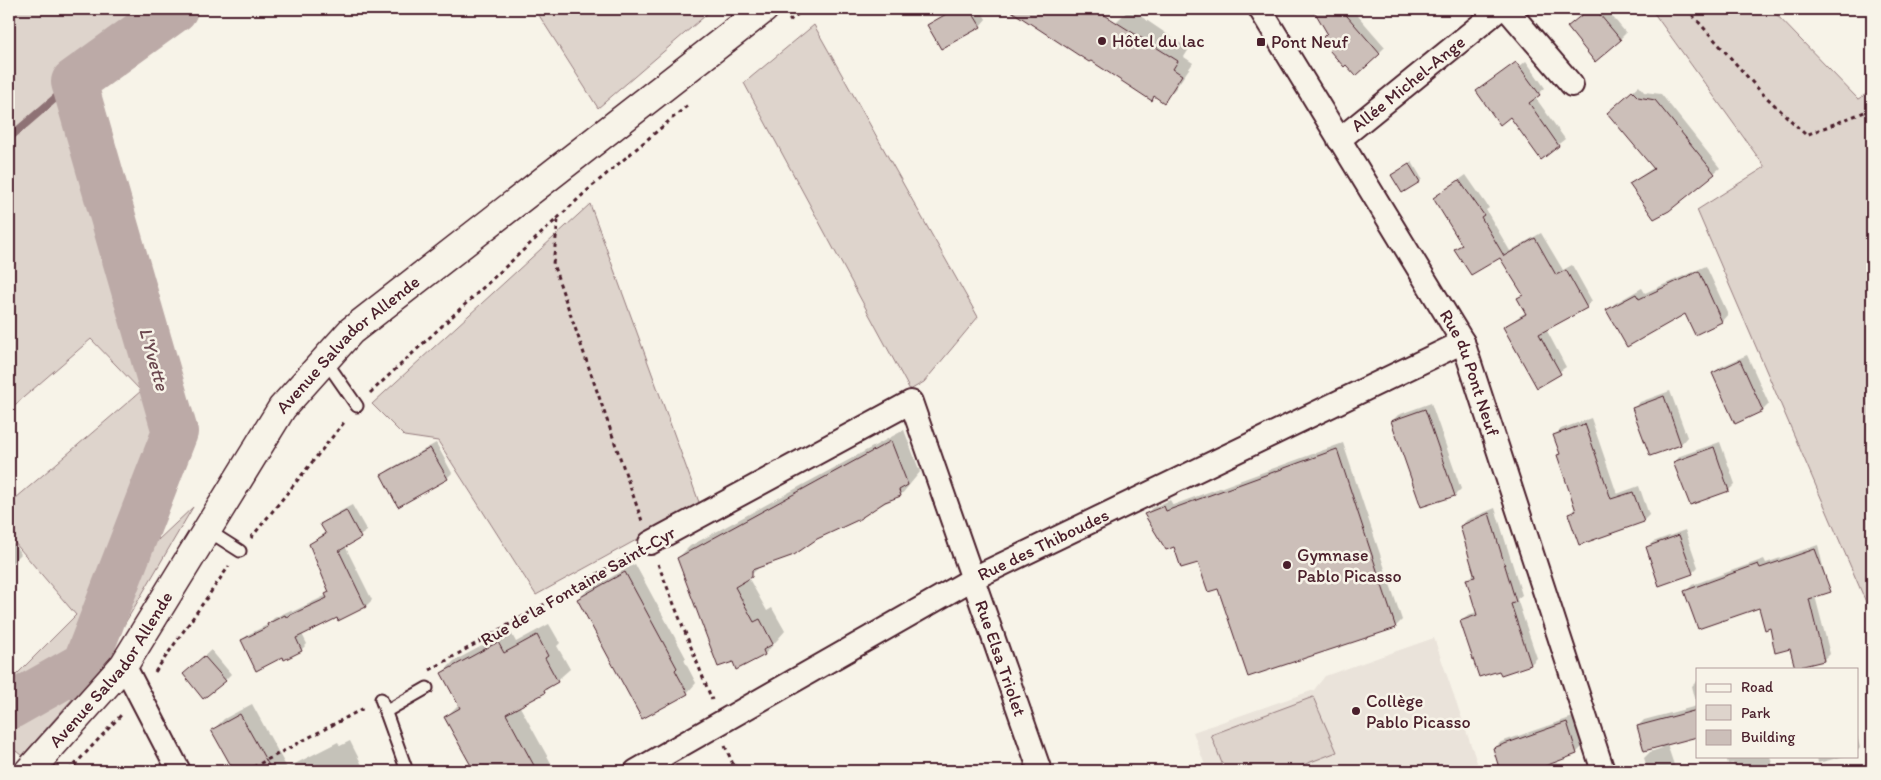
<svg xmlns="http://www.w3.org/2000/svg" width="1881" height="780" viewBox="0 0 1881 780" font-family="Itim,sans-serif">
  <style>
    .built { fill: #eae3da }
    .green { fill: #ded4cc; stroke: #947a7c }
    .shadow { fill: #0003 }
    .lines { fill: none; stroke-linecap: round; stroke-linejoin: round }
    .stream { stroke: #8e7275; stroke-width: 8 }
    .river { stroke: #bcaaa7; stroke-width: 46 }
    .building { fill: #ccbfb9; stroke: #4a1f2b }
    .service-casing { stroke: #4a1f2b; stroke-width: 15 }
    .minor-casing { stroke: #4a1f2b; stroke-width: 26 }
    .secondary-casing { stroke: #4a1f2b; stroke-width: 31 }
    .path { stroke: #4a1f2b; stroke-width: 3; stroke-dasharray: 4 4; stroke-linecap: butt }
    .service { stroke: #f7f3e8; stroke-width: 11 }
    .minor { stroke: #f7f3e8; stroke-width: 22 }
    .secondary { stroke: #f7f3e8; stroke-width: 28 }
    .poi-dot { fill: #4a1f2b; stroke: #f7f3e8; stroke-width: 2 }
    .labels { text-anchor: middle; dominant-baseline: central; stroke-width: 5; stroke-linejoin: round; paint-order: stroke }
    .poi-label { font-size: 18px; fill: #4a1f2b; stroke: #f7f3e8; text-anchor: start }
    .street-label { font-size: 18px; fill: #4a1f2b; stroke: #f7f3e8 }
    .water-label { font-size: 19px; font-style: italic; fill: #6c4950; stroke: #f7f3e8 }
  </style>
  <rect width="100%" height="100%" fill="#f7f3e8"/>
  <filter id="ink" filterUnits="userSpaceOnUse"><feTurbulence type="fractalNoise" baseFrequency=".02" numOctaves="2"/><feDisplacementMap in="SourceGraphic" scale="10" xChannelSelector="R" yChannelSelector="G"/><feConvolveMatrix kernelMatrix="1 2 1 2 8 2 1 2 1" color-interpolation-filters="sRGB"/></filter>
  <g filter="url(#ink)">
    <!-- built -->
    <path class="built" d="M1434 638 1480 771H1207L1193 732 1314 690 1325 676Z"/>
    <!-- green -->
    <path class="green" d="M9 9H195L87 85 132 224 150 308 173 393 158 540 193 507 97 671 22 756 16 751 9 759V682L76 615 9 536V504L141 391 91 339 9 410Z
      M535 9H713L598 108Z
      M1651 9H1771L1858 99 1872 91V616L1697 210 1765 167Z
      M814 25 978 317 924 382 910 390 744 83Z
      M590 204 700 505 536 595 438 441 404 436 372 404Z
      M1313 697 1337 752 1287 771H1225L1211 735Z"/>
    <!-- shadow -->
    <path class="shadow" d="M953 9H980L986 19 980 26 929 25Z
      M1024 9H1085L1072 29 1020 15Z
      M1130 9 1189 49 1184 57 1193 63 1175 89 1163 101 1155 95 1151 99 1094 42Z
      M1314 9H1352L1385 47 1379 53 1334 47Z
      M1589 9H1606L1626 33 1620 39 1575 21Z
      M1526 61 1545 88 1535 97 1565 139 1541 158 1510 116 1489 92Z
      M1639 86 1644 92 1661 94 1720 168 1669 210 1630 184 1654 167 1614 108Z
      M1412 162 1422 179 1419 182 1395 173Z
      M1466 175 1489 208 1486 210 1510 251 1541 233 1563 270 1572 265 1592 301 1586 307 1546 329 1566 367 1538 386 1504 327 1526 312 1519 298 1523 294 1501 256 1456 249 1463 243 1435 198Z
      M1706 266 1728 314 1722 321 1695 333 1686 312 1608 311 1614 304 1642 288 1645 293Z
      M1747 355 1769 404 1763 410 1736 422 1714 373 1720 367Z
      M1670 391 1687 437 1681 444 1650 454 1634 408 1640 402Z
      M1431 403 1461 489 1455 495 1422 505 1392 421 1398 415Z
      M1591 418 1617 494 1639 486 1649 515 1643 521 1569 515 1575 508 1558 456 1561 453 1555 435 1561 429Z
      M904 430 920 472 901 495 761 566 748 577 767 611 772 608 785 631 765 654 736 668 678 558 690 546Z
      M1720 442 1735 484 1729 490 1691 504 1675 462 1680 456Z
      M436 443 452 473 447 478 383 476 388 470Z
      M1343 443 1402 620 1395 627 1219 587 1198 561 1175 545 1146 514 1152 508 1170 500 1173 505Z
      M352 505 367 531 345 546 372 600 366 606 339 619 337 616 302 634 307 644 301 650 283 656 242 640 249 634 267 625 274 618 291 610 292 612 327 595 330 590 310 544 326 532 321 524 328 518Z
      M1495 508 1522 595 1517 599 1537 658 1531 664 1462 621 1468 615 1477 612 1467 580 1475 573 1461 526 1467 520Z
      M1685 530 1698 567 1692 573 1647 548 1653 542Z
      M9 538 21 554 9 566Z
      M1818 545 1828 588 1815 596 1830 654 1824 660 1796 666 1791 648 1771 627 1760 606 1686 591 1692 585 1764 559 1766 563Z
      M635 564 686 658 684 660 696 683 687 693 578 599 588 590Z
      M549 624 560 643 557 646 570 669 544 692 519 705 551 763 543 771H475L446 717 459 704 442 673 454 661 510 631 516 642Z
      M211 650 231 674 225 680 191 668Z
      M1697 681V736L1667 744 1676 771H1648L1644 758 1650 752 1662 748 1638 726 1644 720 1697 706 1692 686Z
      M252 704 287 768 338 742 340 746 350 741 365 771H235L213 730 224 719Z
      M1573 717 1582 747 1576 753 1542 766 1538 771H1502L1494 749 1501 742Z
      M1857 735 1860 748 1857 751Z
      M1726 756H1770L1774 771H1735L1733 763 1728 764Z
      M1817 756H1845L1818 763Z
      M735 763 738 771H721Z"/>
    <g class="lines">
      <!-- stream -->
      <path class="stream" d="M9 138 74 82"/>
      <!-- river -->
      <path class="river" d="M9 707 85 664 175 432 74 82 175 9"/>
    </g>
    <!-- building -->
    <path class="building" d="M955 9H970L981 27 941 49 927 25Z
      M1008 9H1095L1178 61 1173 69 1182 75 1164 103 1154 96 1152 101 1091 61 1089 62Z
      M1313 9H1341L1380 54 1356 76 1346 65 1344 67 1329 50 1332 47 1323 37 1327 33Z
      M1589 9H1595L1621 40 1595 62 1567 27Z
      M1516 62 1540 95 1529 103 1559 146 1541 160 1510 117 1500 125 1476 91Z
      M1632 91 1638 97 1655 100 1715 174 1669 211 1654 219 1629 184 1654 169 1607 113Z
      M1409 164 1420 182 1402 193 1391 175Z
      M1459 180 1484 215 1481 217 1504 256 1535 238 1556 275 1566 270 1587 308 1539 334 1561 374 1537 388 1503 327 1526 314 1517 298 1523 295 1500 258 1471 275 1454 249 1462 245 1433 198Z
      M1699 271 1722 322 1695 335 1685 314 1627 347 1606 310 1636 294 1639 299Z
      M1740 360 1763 411 1735 424 1712 373Z
      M1664 396 1681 445 1650 456 1632 408Z
      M1425 409 1455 496 1421 507 1391 421Z
      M1585 424 1611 499 1633 492 1644 522 1579 545 1568 514 1576 511 1557 455 1560 454 1553 435Z
      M891 441 908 485 899 490 901 496 885 502 858 520 817 539 794 555 752 570V577L735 587 754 622 760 619 773 644 763 650 765 655 736 670 733 662 718 667 677 558Z
      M1714 447 1729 491 1690 505 1673 462Z
      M430 448 448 479 398 507 381 475Z
      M1337 449 1396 628 1248 677 1218 589 1208 592 1198 563 1181 568 1174 547 1166 550 1144 514 1164 506 1166 511Z
      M346 510 361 538 339 551 366 607 338 621 337 618 296 638 302 651 284 660 283 657 256 671 241 640 268 627 267 624 285 615 286 617 327 598 325 594 329 592 309 544 326 534 320 524Z
      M1489 513 1516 602 1511 604 1531 665 1501 675 1499 671 1479 677 1460 621 1477 615 1466 579 1475 577 1460 526Z
      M1679 535 1693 574 1659 586 1646 547Z
      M1815 549 1831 592 1809 599 1824 661 1795 668 1790 649 1775 653 1770 628 1765 630 1759 608 1698 629 1684 591 1758 564 1760 568Z
      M625 572 677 668 675 670 688 694 642 719 577 599Z
      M537 635 548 656 545 658 558 682 544 690 545 693 506 714 537 771H474L444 717 460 708 441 673 498 642 504 653Z
      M204 656 226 681 203 699 183 674Z
      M1697 710V737L1644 751 1637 726Z
      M240 714 272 771H234L211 730Z
      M1567 722 1577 754 1532 771H1500L1493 748Z"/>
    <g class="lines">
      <!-- service casing -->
      <g class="service-casing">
        <path id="service" d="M325 360 357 406
          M207 530 240 551
          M381 699 407 771
          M385 712 427 688"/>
      </g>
      <!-- minor casing -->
      <g class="minor-casing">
        <g id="minor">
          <path id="s1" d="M1260 9 1463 342 1603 771"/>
          <path d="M1507 9 1572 85"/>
          <path id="s2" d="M1339 140 1500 9"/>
          <path id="s3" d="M650 543 911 402 1040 771"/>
          <path d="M124 665 179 771"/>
          <path id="s4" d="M636 771 974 578 1463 342"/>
        </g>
      </g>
      <!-- secondary casing -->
      <g class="secondary-casing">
        <g id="secondary">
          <path id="s5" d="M29 771 124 665 282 408 351 331 764 9"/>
        </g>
      </g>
      <!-- path -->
      <path class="path" d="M1687 9 1761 92 1806 135 1872 109
        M789 21 804 9
        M558 220 553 264 642 521
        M370 393 590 188 688 105
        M251 538 346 420
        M658 564 712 700
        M430 670 630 555
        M155 672 229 566
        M725 746 736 771
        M69 771 122 714
        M112 771 119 768 129 771
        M246 771 366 707
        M947 771H952"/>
      <!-- service -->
      <use href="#service" class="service"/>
      <!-- minor -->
      <use href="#minor" class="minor"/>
      <!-- secondary -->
      <use href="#secondary" class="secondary"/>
    </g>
  </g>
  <!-- markers -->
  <g class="poi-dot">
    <circle cx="1102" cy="41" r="5"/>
    <rect x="1256" y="37" width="10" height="10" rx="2.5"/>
    <circle cx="1287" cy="565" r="5"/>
    <circle cx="1356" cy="711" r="5"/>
  </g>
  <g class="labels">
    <!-- poi labels -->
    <g class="poi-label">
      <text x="1112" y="41">Hôtel du lac</text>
      <text x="1271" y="42">Pont Neuf</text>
      <text x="1297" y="555">Gymnase<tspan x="1297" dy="21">Pablo Picasso</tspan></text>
      <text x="1366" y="701">Collège<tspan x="1366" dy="21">Pablo Picasso</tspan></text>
    </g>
    <!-- street labels -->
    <g class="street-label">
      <text stroke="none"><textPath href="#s2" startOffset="89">Allée Michel-Ange</textPath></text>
      <text stroke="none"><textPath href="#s5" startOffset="536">Avenue Salvador Allende</textPath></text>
      <text stroke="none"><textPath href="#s1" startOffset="421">Rue du Pont Neuf</textPath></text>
      <text stroke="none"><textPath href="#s4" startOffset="466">Rue des Thiboudes</textPath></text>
      <text transform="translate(578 586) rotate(-30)">Rue de la Fontaine Saint-Cyr</text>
      <text stroke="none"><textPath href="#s3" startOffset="568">Rue Elsa Triolet</textPath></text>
      <text stroke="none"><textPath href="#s5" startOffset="131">Avenue Salvador Allende</textPath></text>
    </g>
    <!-- water labels -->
    <g class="water-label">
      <text transform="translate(154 359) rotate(74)">L'Yvette</text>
    </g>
  </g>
  <!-- margin -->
  <rect width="1881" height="780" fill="none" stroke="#f7f3e8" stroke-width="30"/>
  <rect x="15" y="15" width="1851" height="750" fill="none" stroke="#4a1f2b" stroke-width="2" filter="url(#ink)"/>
  <!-- legend -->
  <rect x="1696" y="668" width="162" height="90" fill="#f7f3e8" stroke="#b29e9c"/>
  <rect x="1706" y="684" width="25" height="8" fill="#f7f3e8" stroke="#b29e9c"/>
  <text x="1741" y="692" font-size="15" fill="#4a1f2b">Road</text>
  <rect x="1706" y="705" width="25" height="15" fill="#ded4cc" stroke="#b29e9c"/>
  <text x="1741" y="718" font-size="15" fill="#4a1f2b">Park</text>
  <rect x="1706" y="730" width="25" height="15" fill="#ccbfb9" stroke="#b29e9c"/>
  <text x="1741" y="742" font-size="15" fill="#4a1f2b">Building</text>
</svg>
